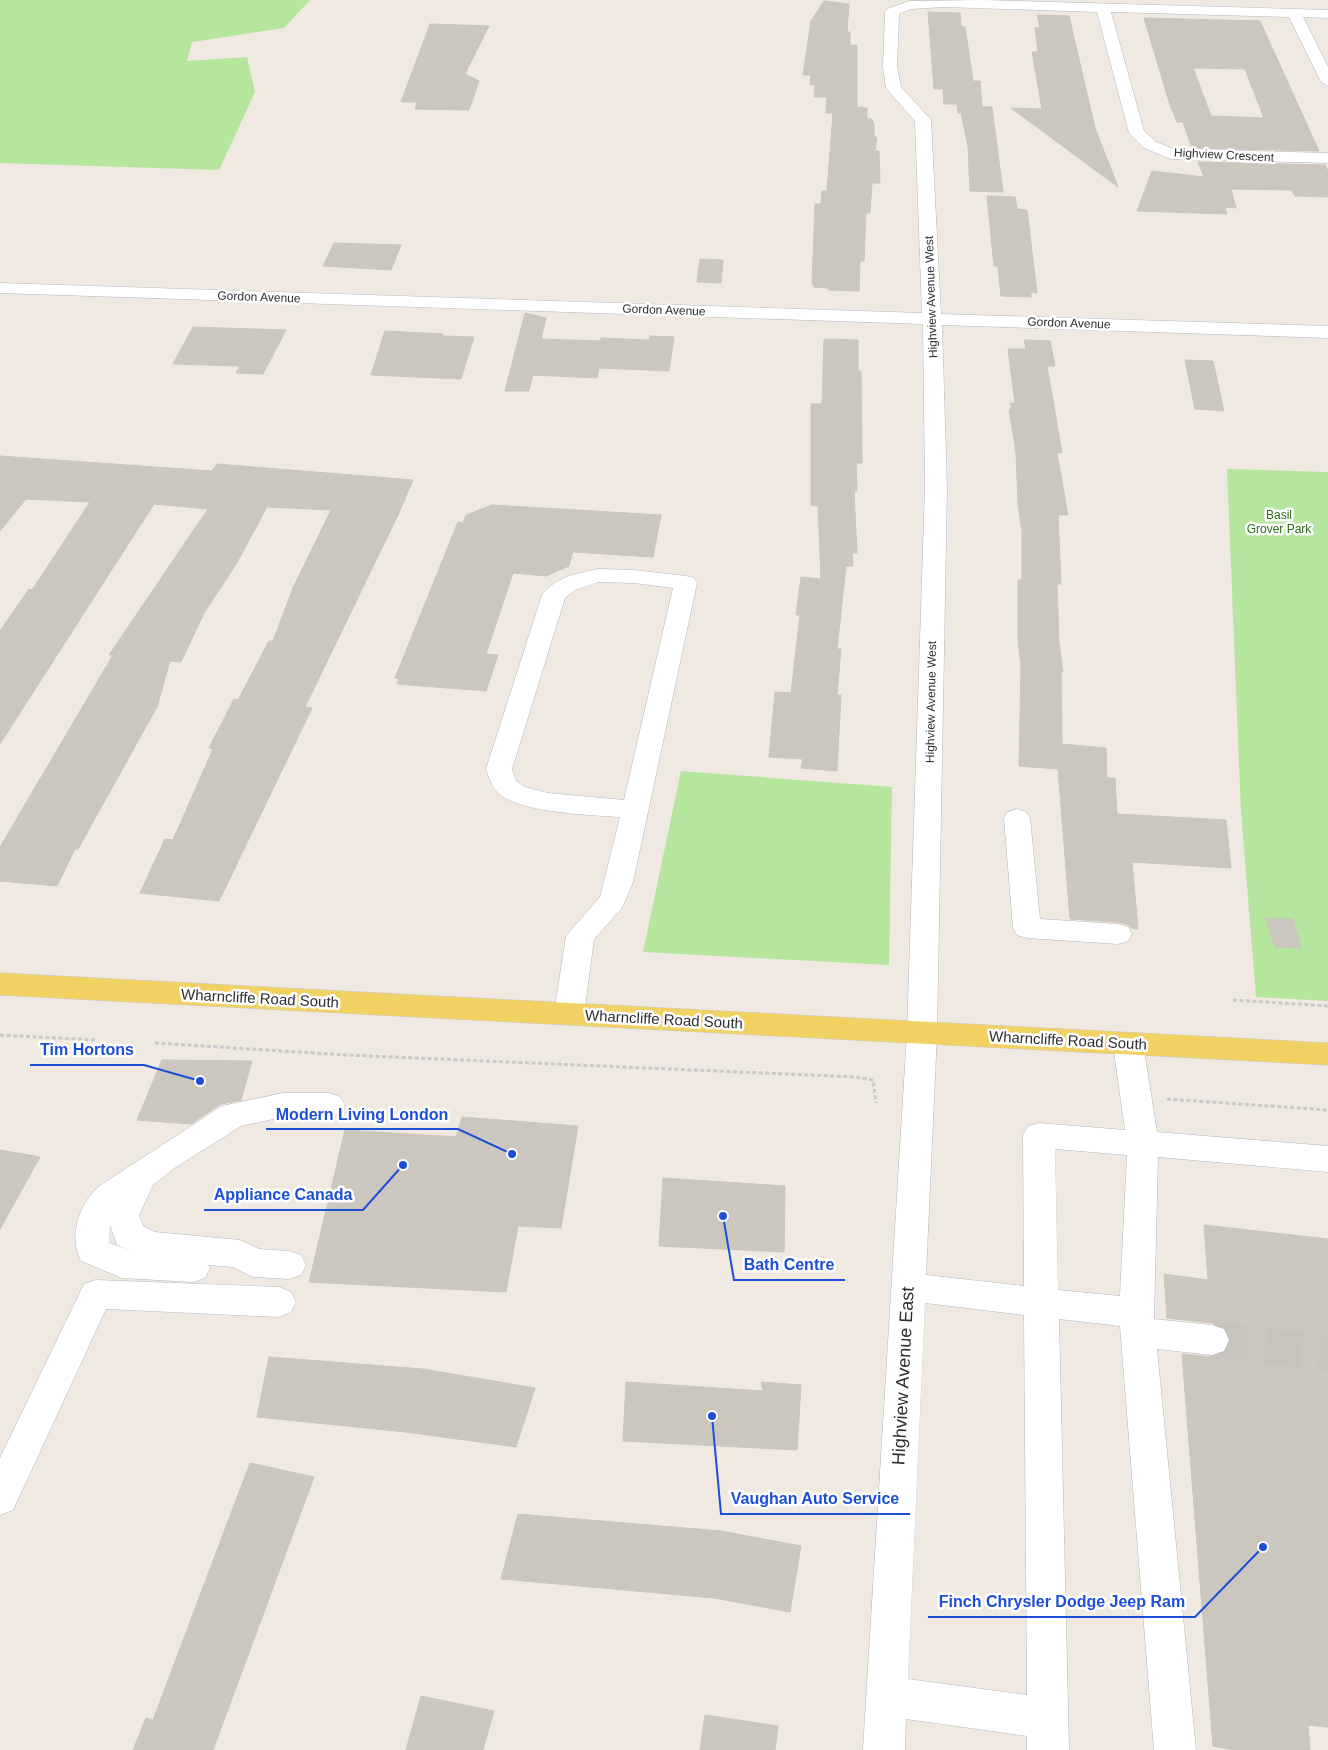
<svg xmlns="http://www.w3.org/2000/svg" width="1328" height="1750" viewBox="0 0 1328 1750" font-family="Arial,sans-serif">
  <style>
    .green { fill: #b6e59e }
    .building { fill: #cbc7bf; stroke: #cbc5ba; fill-rule: evenodd }
    .lines { fill: none; stroke-linecap: round; stroke-linejoin: round }
    .minor-tunnel { stroke: #c8c4bd; stroke-width: 36; stroke-dasharray: 36 18; stroke-linecap: butt }
    .minor-casing { stroke: #b4b7c1; stroke-width: 1 }
    .major-casing { stroke: #c9c9c9; stroke-width: 1 }
    .path { stroke: #c9c9c9; stroke-width: 3; stroke-dasharray: 4 2.5; stroke-linecap: butt }
    .minor { fill: #fff; fill-rule: evenodd }
    .major { fill: #f2d163; fill-rule: evenodd }
    .labels { text-anchor: middle; dominant-baseline: central; stroke-width: 5; stroke-linejoin: round; paint-order: stroke }
    .far-street-label { font-size: 12px; fill: #2e2e2e; stroke: #fff }
    .far-park-label { font-size: 12px; fill: #2c6e1b; stroke: #fff }
    .street-label { font-size: 15px; fill: #2e2e2e; stroke: #fff }
    .near-street-label { font-size: 18px; fill: #2e2e2e; stroke: #fff }
    .leader { fill: none; stroke: #1d4ed8; stroke-width: 2 }
    .callout-dot { fill: #1d4ed8; stroke: #fff; stroke-width: 2 }
    .callout-label { font-size: 16px; text-anchor: middle; font-weight: bold; fill: #1d4ed8; stroke: #fff; stroke-width: 5; stroke-linejoin: round; paint-order: stroke }
  </style>
  <rect width="100%" height="100%" fill="#efe9e1"/>
  <!-- green -->
  <path class="green" d="M0 0H310L284 28 192 42 187 61 247 57 255 92 219 170 0 163Z
    M1227 469 1328 472V1001L1256 997 1241 811Z
    M681 771 892 787 889 965 643 952Z"/>
  <!-- building -->
  <path class="building" d="M824 1 849 4 847 32H850V45H857V107L867 108V119H872L874 124V137H877L875 151H879L880 183H872L870 213H866L864 261H860L859 291 828 290V288L814 287 812 283 815 204H821L822 191H827L833 113H826L827 97H814L815 85H810L811 75H803L811 21Z
    M928 12 960 13 961 26 965 27 973 81H980L982 107H992L1003 192 970 191 968 146 961 113H958L957 104H944L943 89H934Z
    M1037 15 1069 16 1095 128 1118 187 1011 108 1042 109 1032 52H1038L1035 28H1040Z
    M1144 18 1260 21 1319 151 1192 148 1183 122H1177L1170 105ZM1193 68 1245 69 1264 118 1211 116Z
    M430 24 489 26 465 74 479 81 469 110 415 109 417 102H401Z
    M1198 162 1325 165 1328 171V197L1295 196 1292 190 1231 189 1236 208 1225 207 1227 214 1137 211 1152 171 1204 177Z
    M987 196 1015 197 1017 209 1027 210 1037 293 1031 292V297L1001 296 998 266H994Z
    M334 243 401 245 391 270 323 266Z
    M700 259 723 260 721 283 697 282Z
    M525 313 546 318 541 339 601 341V338L649 340 650 336 674 337 669 371 599 368 597 378 533 375 529 391H505Z
    M193 327 286 330 263 374 236 373 240 366 173 364Z
    M385 331 443 334 442 336 474 337 461 379 371 375Z
    M827 339 858 340V371H861L862 463H856L857 491H854L857 553H852L853 566H846L837 649H841L837 695H841L837 771 801 768 803 759 769 757 775 692 791 693 800 615H796L801 577 821 579 818 506 811 505V404H822L824 340Z
    M1024 340 1050 341 1055 366H1047L1062 453H1057L1068 515H1058L1061 584H1057L1059 643 1063 672 1061 671 1062 744 1106 748 1107 778H1115L1117 814 1226 820 1231 868 1132 862 1138 929 1131 928 1129 925 1118 922 1070 919 1058 769 1019 766 1021 668 1018 639V580H1022V532L1018 504 1016 452 1009 409H1012L1010 403H1015L1008 349H1026Z
    M1185 360 1213 361 1224 411 1195 409Z
    M0 456 212 471 217 464 413 480 398 515 305 707 312 708 219 901 140 893 165 839 173 840 213 749 209 748 234 699 238 700 269 641H273L293 588 331 510 267 507 235 566 204 613 181 662 170 661 157 707 78 849H75L57 886 0 881V847L113 655H109L208 509 154 504 0 744V631L29 589 32 590 90 502 26 499 0 531Z
    M492 505 661 515 653 557 573 552 569 566 546 576 513 573 486 654 498 655 486 691 397 684 399 679 395 678 458 522 463 523 466 515Z
    M1266 918 1293 919 1301 948 1275 947Z
    M162 1060 252 1061 241 1100 221 1104 191 1124 137 1120Z
    M462 1117 578 1126 561 1228 518 1226 506 1292 309 1282 345 1130 456 1137Z
    M0 1150 40 1157 0 1229Z
    M663 1178 785 1186 784 1252 659 1246Z
    M1204 1225 1328 1239V1727L1308 1725 1310 1750H1234L1213 1746 1182 1354 1213 1357 1226 1352 1231 1339 1225 1327 1213 1323 1167 1318 1164 1274 1208 1280Z
    M269 1357 423 1369 535 1388 516 1447 406 1432 257 1417Z
    M626 1382 763 1391 761 1382 801 1385 797 1450 623 1441Z
    M250 1463 314 1477 213 1750H133L146 1718 153 1720Z
    M518 1514 721 1531 801 1546 790 1612 714 1598 501 1579Z
    M421 1696 494 1711 483 1750H406Z
    M705 1715 778 1726 775 1750H700Z"/>
  <g class="lines">
    <!-- minor-tunnel -->
    <path class="minor-tunnel" d="M1212 1340 1328 1353"/>
    <!-- minor casing -->
    <g class="minor-casing">
      <path id="minor" d="M984 0 1328 10V18L1303 17 1328 67V86L1321 82 1289 17 1111 12 1144 131 1156 142 1174 149 1328 153V163L1171 159 1144 148 1129 133 1097 12 945 7 911 9 899 14 897 67 901 87 931 120 941 314 1328 326V338L942 325 947 488 937 1033 926 1275 1024 1286 1023 1135 1028 1126 1039 1123 1125 1130 1113 1044 1117 1036 1128 1033 1139 1036 1143 1044 1157 1132 1328 1146V1172L1158 1157 1154 1319 1212 1325 1224 1329 1229 1340 1224 1351 1212 1355 1157 1349 1196 1750H1154L1120 1326 1059 1319 1069 1750H1027V1736L906 1719 905 1750H863L907 1033 925 488 923 324 0 293V283L922 313 915 121 886 88 883 67 885 12 887 9 909 1ZM1055 1149 1127 1155 1120 1296 1058 1290ZM925 1303 1024 1315 1027 1695 908 1679Z
        M599 569 634 570 686 576 694 578 697 583 633 882 622 908 594 939 584 1014 579 1022 569 1025 559 1022 554 1014 566 936 600 897 620 817C591 815 520 813 498 793 492 787 489 777 486 769L542 595C555 577 578 573 599 569ZM599 582 634 583 673 588 624 800 548 793 525 787 516 781 512 769 565 598 575 590Z
        M1017 809 1026 812 1030 818 1040 919 1118 924 1128 927 1132 934 1128 941 1118 944 1027 938 1017 935 1013 928 1004 818 1008 812Z
        M283 1093H329L340 1097 345 1105 340 1113 329 1117H283L241 1126 173 1169 153 1185 139 1215 143 1226 155 1232 240 1240 259 1249 289 1251 301 1255 306 1265 301 1275 289 1279 253 1277 233 1267 208 1265 210 1268 205 1278 193 1282 122 1278 81 1261C68 1235 79 1206 98 1187L222 1106ZM110 1225 117 1245 130 1250 109 1243Z
        M96 1280 279 1287 291 1292 296 1302 291 1312 279 1317 106 1309 13 1510 0 1515V1458L84 1284Z"/>
    </g>
    <!-- major casing -->
    <g class="major-casing">
      <path id="major" d="M0 973 1328 1043V1065L0 995Z"/>
    </g>
    <!-- path -->
    <path class="path" d="M1233 1000 1328 1006
      M0 1035 95 1040
      M155 1043 346 1055 856 1077 873 1080 876 1103
      M1167 1099 1328 1110"/>
    <!-- minor -->
    <use href="#minor" class="minor"/>
    <!-- major -->
    <use href="#major" class="major"/>
  </g>
  <g class="labels">
    <!-- far-street labels -->
    <g class="far-street-label">
      <text transform="translate(1224 155) rotate(3)">Highview Crescent</text>
      <text transform="translate(259 297) rotate(2)">Gordon Avenue</text>
      <text transform="translate(931 297) rotate(-92)">Highview Avenue West</text>
      <text transform="translate(664 310) rotate(2)">Gordon Avenue</text>
      <text transform="translate(1069 323) rotate(2)">Gordon Avenue</text>
      <text transform="translate(931 702) rotate(-89)">Highview Avenue West</text>
    </g>
    <!-- far-park labels -->
    <g class="far-park-label">
      <text x="1279" y="515">Basil<tspan x="1279" dy="14">Grover Park</tspan></text>
    </g>
    <!-- street labels -->
    <g class="street-label">
      <text transform="translate(260 998) rotate(3)">Wharncliffe Road South</text>
      <text transform="translate(664 1019) rotate(3)">Wharncliffe Road South</text>
      <text transform="translate(1068 1040) rotate(3)">Wharncliffe Road South</text>
    </g>
    <!-- near-street labels -->
    <g class="near-street-label">
      <text transform="translate(903 1376) rotate(-87)">Highview Avenue East</text>
    </g>
  </g>
  <!-- callouts -->
  <path class="leader" d="M200 1081L144 1065H30M512 1154L458 1129H266M403 1165L363 1210H204M723 1216L734 1280H845M712 1416L721 1514H910M1263 1547L1195 1617H928"/>
  <g class="callout-dot">
    <circle cx="200" cy="1081" r="5"/>
    <circle cx="512" cy="1154" r="5"/>
    <circle cx="403" cy="1165" r="5"/>
    <circle cx="723" cy="1216" r="5"/>
    <circle cx="712" cy="1416" r="5"/>
    <circle cx="1263" cy="1547" r="5"/>
  </g>
  <g class="callout-label">
    <text x="87" y="1055">Tim Hortons</text>
    <text x="362" y="1120">Modern Living London</text>
    <text x="283" y="1200">Appliance Canada</text>
    <text x="789" y="1270">Bath Centre</text>
    <text x="815" y="1504">Vaughan Auto Service</text>
    <text x="1062" y="1607">Finch Chrysler Dodge Jeep Ram</text>
  </g>
</svg>
